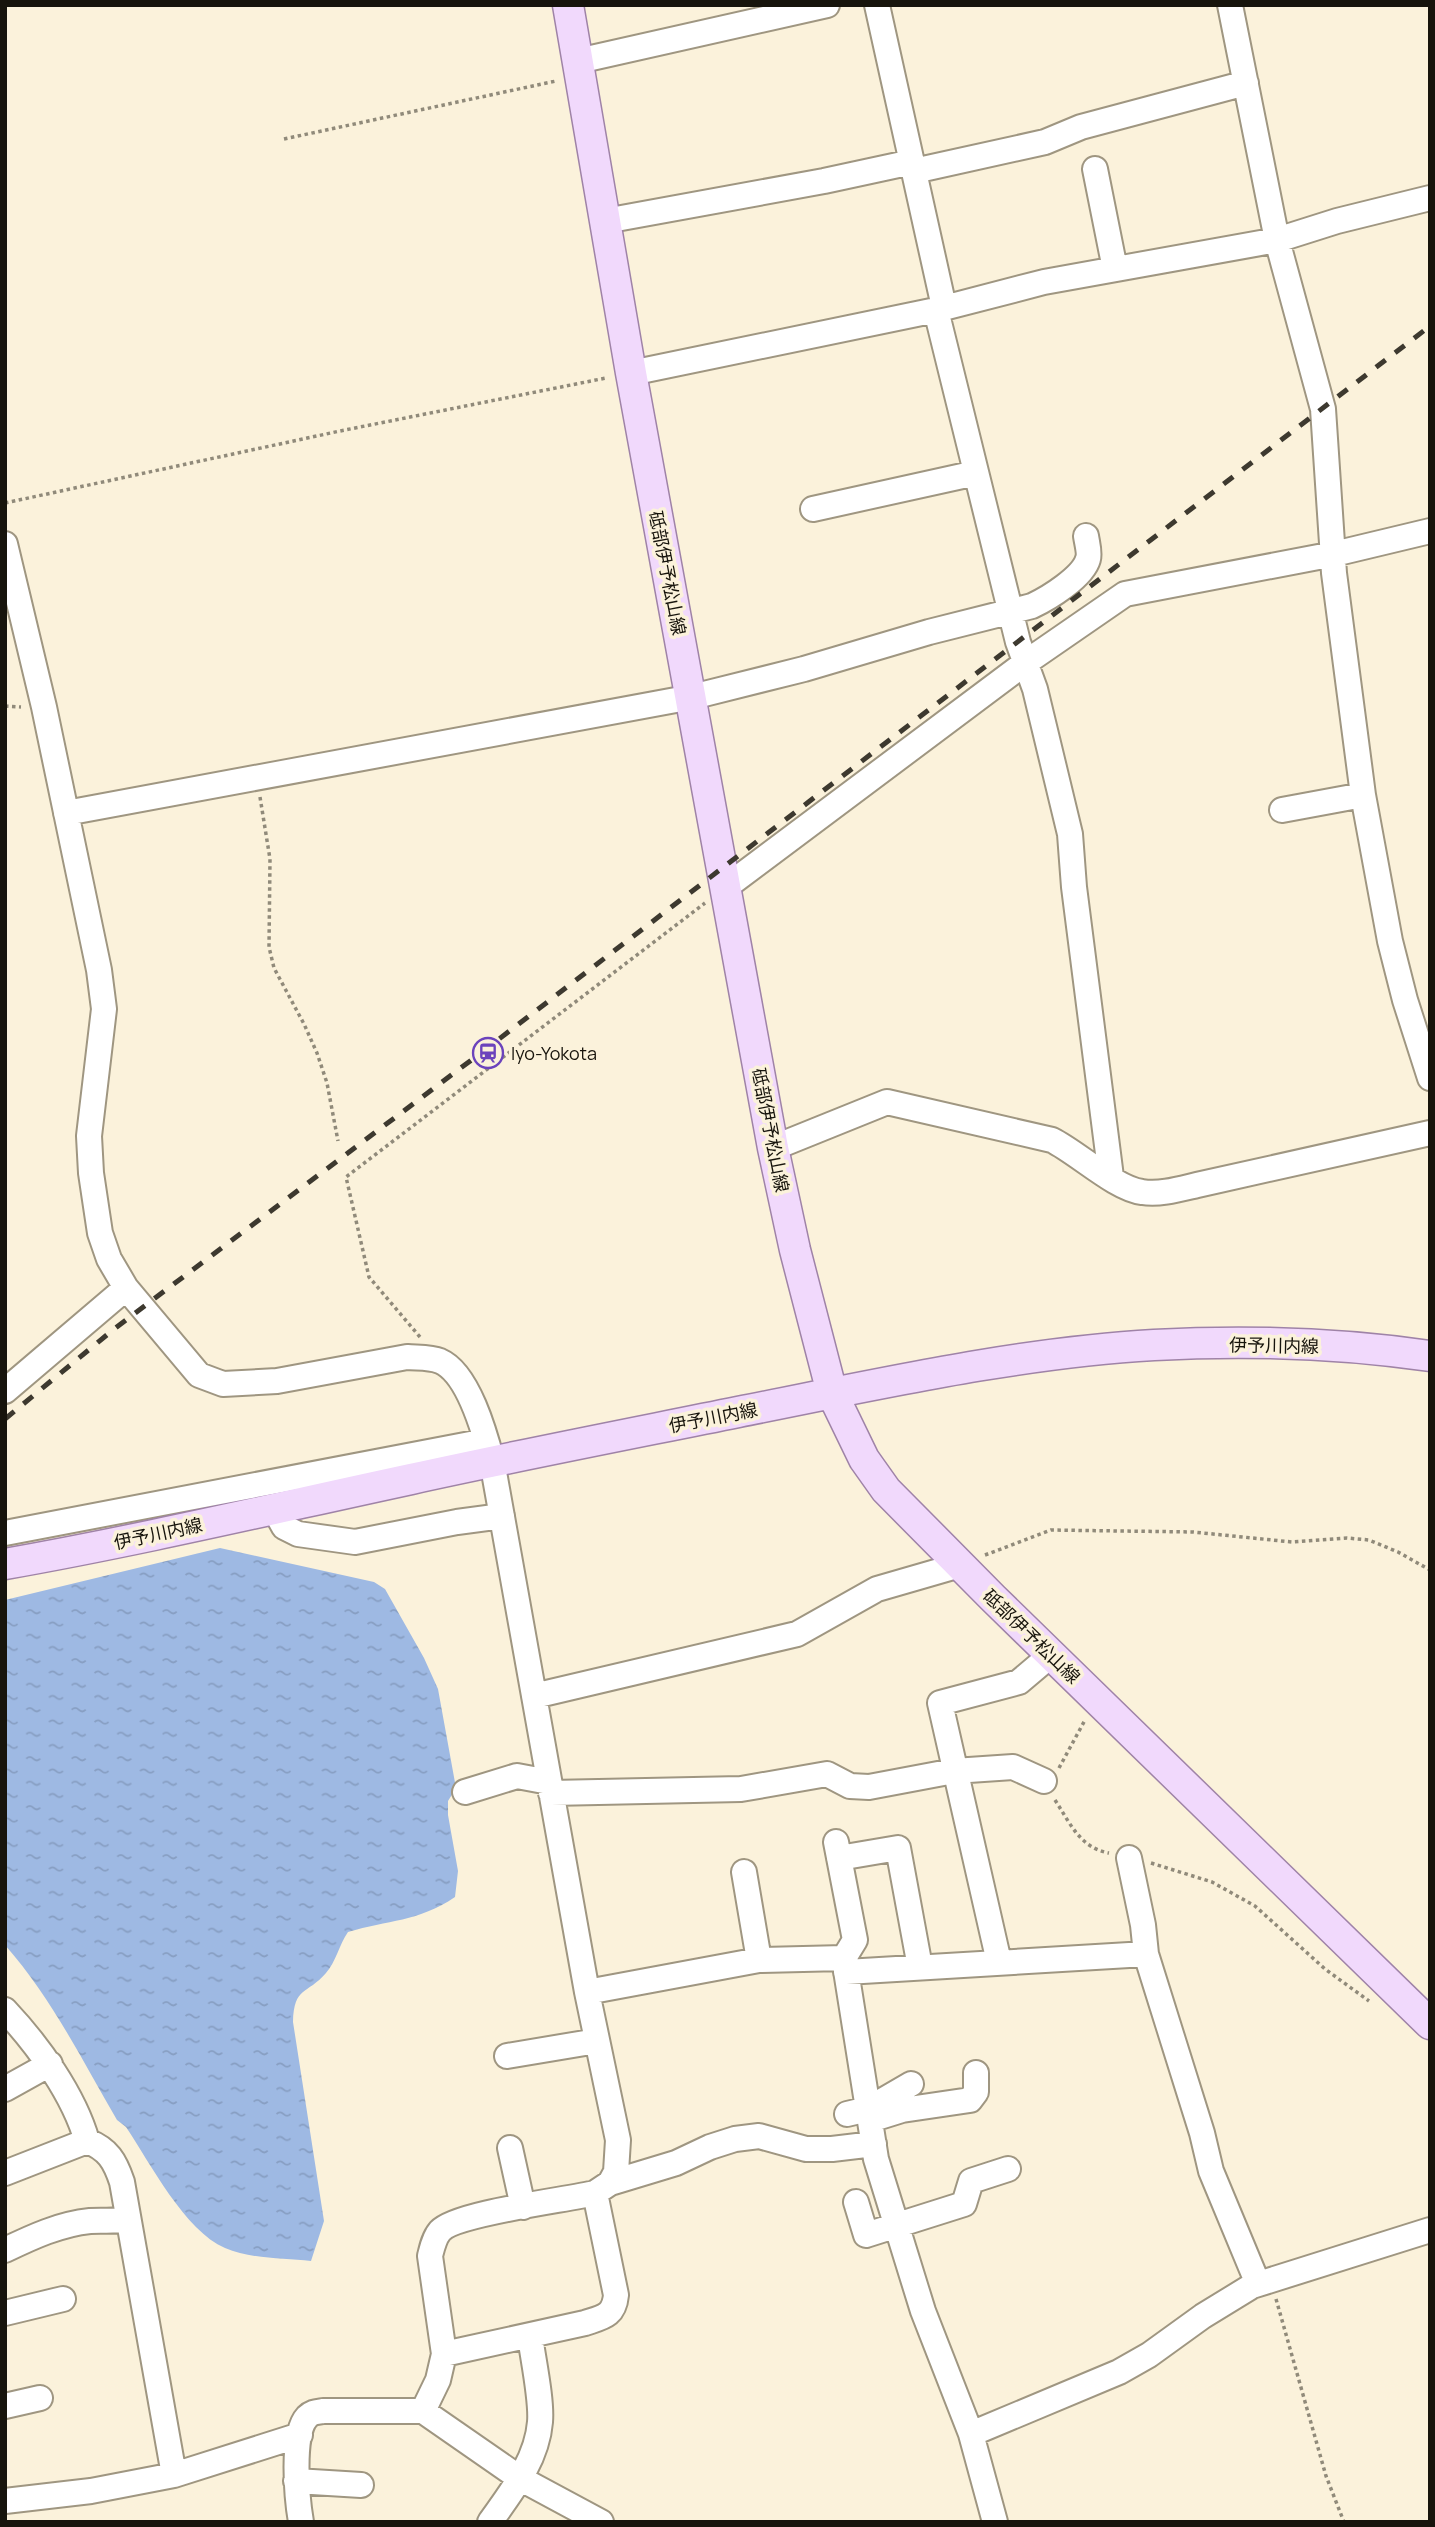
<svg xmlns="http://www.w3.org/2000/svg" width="1435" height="2527" viewBox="0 0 1435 2527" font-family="Manrope,'Noto Sans JP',sans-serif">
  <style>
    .water { fill: url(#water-ripples) }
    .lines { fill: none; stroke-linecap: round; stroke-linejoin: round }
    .minor-casing { stroke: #9f9681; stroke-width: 28 }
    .major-casing { stroke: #9f83a7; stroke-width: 33 }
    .path { stroke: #908a7a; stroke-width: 3.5; stroke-dasharray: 3.5 3.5; stroke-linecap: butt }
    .minor { stroke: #fff; stroke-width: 24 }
    .major { stroke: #f1d9fc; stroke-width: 30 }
    .rail { stroke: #3d392f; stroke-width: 5; stroke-dasharray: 12 12; stroke-linecap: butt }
    .labels { text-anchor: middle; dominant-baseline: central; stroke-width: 7; stroke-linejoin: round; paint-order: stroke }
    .street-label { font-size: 18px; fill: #17140c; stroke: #fbf2db }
    .poi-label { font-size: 18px; fill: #17140c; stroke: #fbf2db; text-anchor: start }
  </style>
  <defs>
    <pattern id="water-ripples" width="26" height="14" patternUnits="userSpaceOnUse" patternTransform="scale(1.75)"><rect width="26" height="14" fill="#9eb9e3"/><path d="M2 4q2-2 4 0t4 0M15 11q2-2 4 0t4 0" fill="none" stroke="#879ec2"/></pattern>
  </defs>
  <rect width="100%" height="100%" fill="#fbf2db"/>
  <!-- water -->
  <path class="water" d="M220 1548 374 1582 385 1589 424 1658 438 1689 456 1788 448 1801V1815L458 1871 455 1897C418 1922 388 1920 348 1932 339 1945 336 1962 326 1973 307 1995 294 1986 293 2022L324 2221 311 2261C284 2258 250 2259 225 2248 185 2231 150 2163 126 2127L117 2120C82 2060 51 1997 5 1945V1600Z"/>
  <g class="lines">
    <!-- minor casing -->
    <g class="minor-casing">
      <path id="minor" d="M877 5 944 307
        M1230 5 1277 240 1323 409 1334 573 1363 795 1390 941 1405 1000 1430 1078
        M578 61 827 5
        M1095 169 1115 269
        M914 171 1045 142 1081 127 1246 83
        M605 221 824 181 912 162
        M936 310 1018 642 1035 689 1070 834 1074 887 1111 1177
        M631 373 936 310 1044 282 1277 240 1337 221 1430 198
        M813 509 976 473
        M5 544 44 707 99 970 104 1009 89 1136 91 1173 100 1233 109 1259 126 1288 199 1375 223 1384 277 1381 407 1357C417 1358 430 1357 440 1361 468 1373 485 1434 492 1461L587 1992 618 2140 616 2172 610 2183 595 2193C566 2200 456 2213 440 2231 434 2238 432 2248 430 2256L444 2354 438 2380 423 2411H323C316 2412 312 2412 307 2417 291 2434 297 2499 301 2522
        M1282 810 1363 795
        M66 813 692 697 804 669 929 632 1032 606C1049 598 1083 577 1088 559 1090 553 1087 543 1086 536
        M726 887 1025 663 1125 594 1334 554 1430 531
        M773 1148 887 1102 1052 1140C1078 1153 1116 1189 1142 1192 1160 1195 1180 1189 1197 1185L1430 1133
        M5 1391 126 1288
        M274 1509 284 1527 298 1534 355 1542 457 1522 502 1516
        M5 1533 486 1441
        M534 1696 797 1634 877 1589 960 1565
        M465 1792 517 1776 549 1782
        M551 1793 741 1789 827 1774 850 1786 869 1787 954 1771 1013 1767 1044 1781
        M836 1842 855 1940 844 1958
        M839 1858 898 1848 920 1967
        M1129 1858 1143 1925 1146 1954
        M744 1872 759 1960
        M999 1962 940 1703 1019 1682 1051 1655
        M846 1972 1146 1954 1202 2133 1211 2171 1258 2284
        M587 1992 759 1960 844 1958 876 2159 923 2311 971 2434 995 2522
        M5 2010C38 2045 74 2095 87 2141
        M507 2056 597 2041
        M5 2089 50 2064
        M847 2114 868 2109 911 2084
        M870 2120 902 2110 970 2100 976 2092V2073
        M510 2148 523 2207
        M5 2173 87 2141C108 2149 115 2161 122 2182L174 2475
        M610 2183 676 2163 710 2147 735 2139 759 2136 806 2149H832L874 2144
        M856 2202 866 2235 964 2204 971 2181 1008 2169
        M5 2250C32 2237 60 2224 90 2221 104 2220 113 2222 128 2219
        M5 2313 63 2299
        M444 2354 585 2323C603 2317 614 2316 616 2295L595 2193
        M5 2406 40 2398
        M423 2411 521 2479 601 2522
        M971 2434 1119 2372 1149 2355 1203 2316 1252 2286 1430 2230
        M296 2481 361 2485
        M5 2501 91 2491 174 2475 300 2435
        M490 2522C512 2491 537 2460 540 2422 542 2400 533 2359 530 2336"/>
    </g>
    <!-- major casing -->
    <g class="major-casing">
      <path id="major" d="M568 5 631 373 773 1148 795 1250 832 1393 864 1459 886 1490 993 1598 1430 2024
        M5 1564C141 1540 276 1508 411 1479 520 1455 629 1434 738 1412 875 1385 1015 1353 1154 1345 1245 1340 1340 1343 1430 1356"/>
    </g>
    <!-- path -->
    <path class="path" d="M284 139 556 81
      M5 503 340 431 606 378
      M5 706 21 707
      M260 797 270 859 269 947 274 968 304 1024 317 1053 327 1083 338 1141
      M420 1337 369 1277 346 1177 705 903
      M985 1555 1051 1530 1193 1532 1292 1542 1347 1538 1369 1540 1398 1552 1430 1570
      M1059 1768 1085 1720
      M1055 1800C1070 1823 1080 1848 1109 1853
      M1151 1863 1212 1882 1255 1906 1325 1969 1369 2001
      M1276 2299 1326 2476 1344 2522"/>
    <!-- minor -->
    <use href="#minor" class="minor"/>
    <!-- major -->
    <use href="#major" class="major"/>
    <!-- rail -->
    <path class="rail" d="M5 1419 114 1329 486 1049 1430 326"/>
  </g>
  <!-- icons -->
  <defs>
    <g id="station-ring" transform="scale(1.575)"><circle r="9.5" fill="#fbf2db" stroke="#6b43bc" stroke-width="1.5"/><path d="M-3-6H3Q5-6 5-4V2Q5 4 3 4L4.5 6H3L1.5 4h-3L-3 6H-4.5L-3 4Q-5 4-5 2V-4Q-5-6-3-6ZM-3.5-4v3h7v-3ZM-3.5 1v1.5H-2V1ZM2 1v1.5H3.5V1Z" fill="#6b43bc"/></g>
  </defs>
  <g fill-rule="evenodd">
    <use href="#station-ring" x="488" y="1053"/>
  </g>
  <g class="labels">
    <!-- street labels -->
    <g class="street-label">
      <text transform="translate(668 573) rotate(79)">砥部伊予松山線</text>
      <text transform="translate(771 1130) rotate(79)">砥部伊予松山線</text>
      <text transform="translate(1274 1345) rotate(1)">伊予川内線</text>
      <text transform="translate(713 1417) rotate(-11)">伊予川内線</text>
      <text transform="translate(158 1533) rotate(-12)">伊予川内線</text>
      <text transform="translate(1032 1636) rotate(44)">砥部伊予松山線</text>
    </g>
    <!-- poi labels -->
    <g class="poi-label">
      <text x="511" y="1053">Iyo-Yokota</text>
    </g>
  </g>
  <!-- border -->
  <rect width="1435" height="2527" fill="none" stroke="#17140c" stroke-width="14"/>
</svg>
